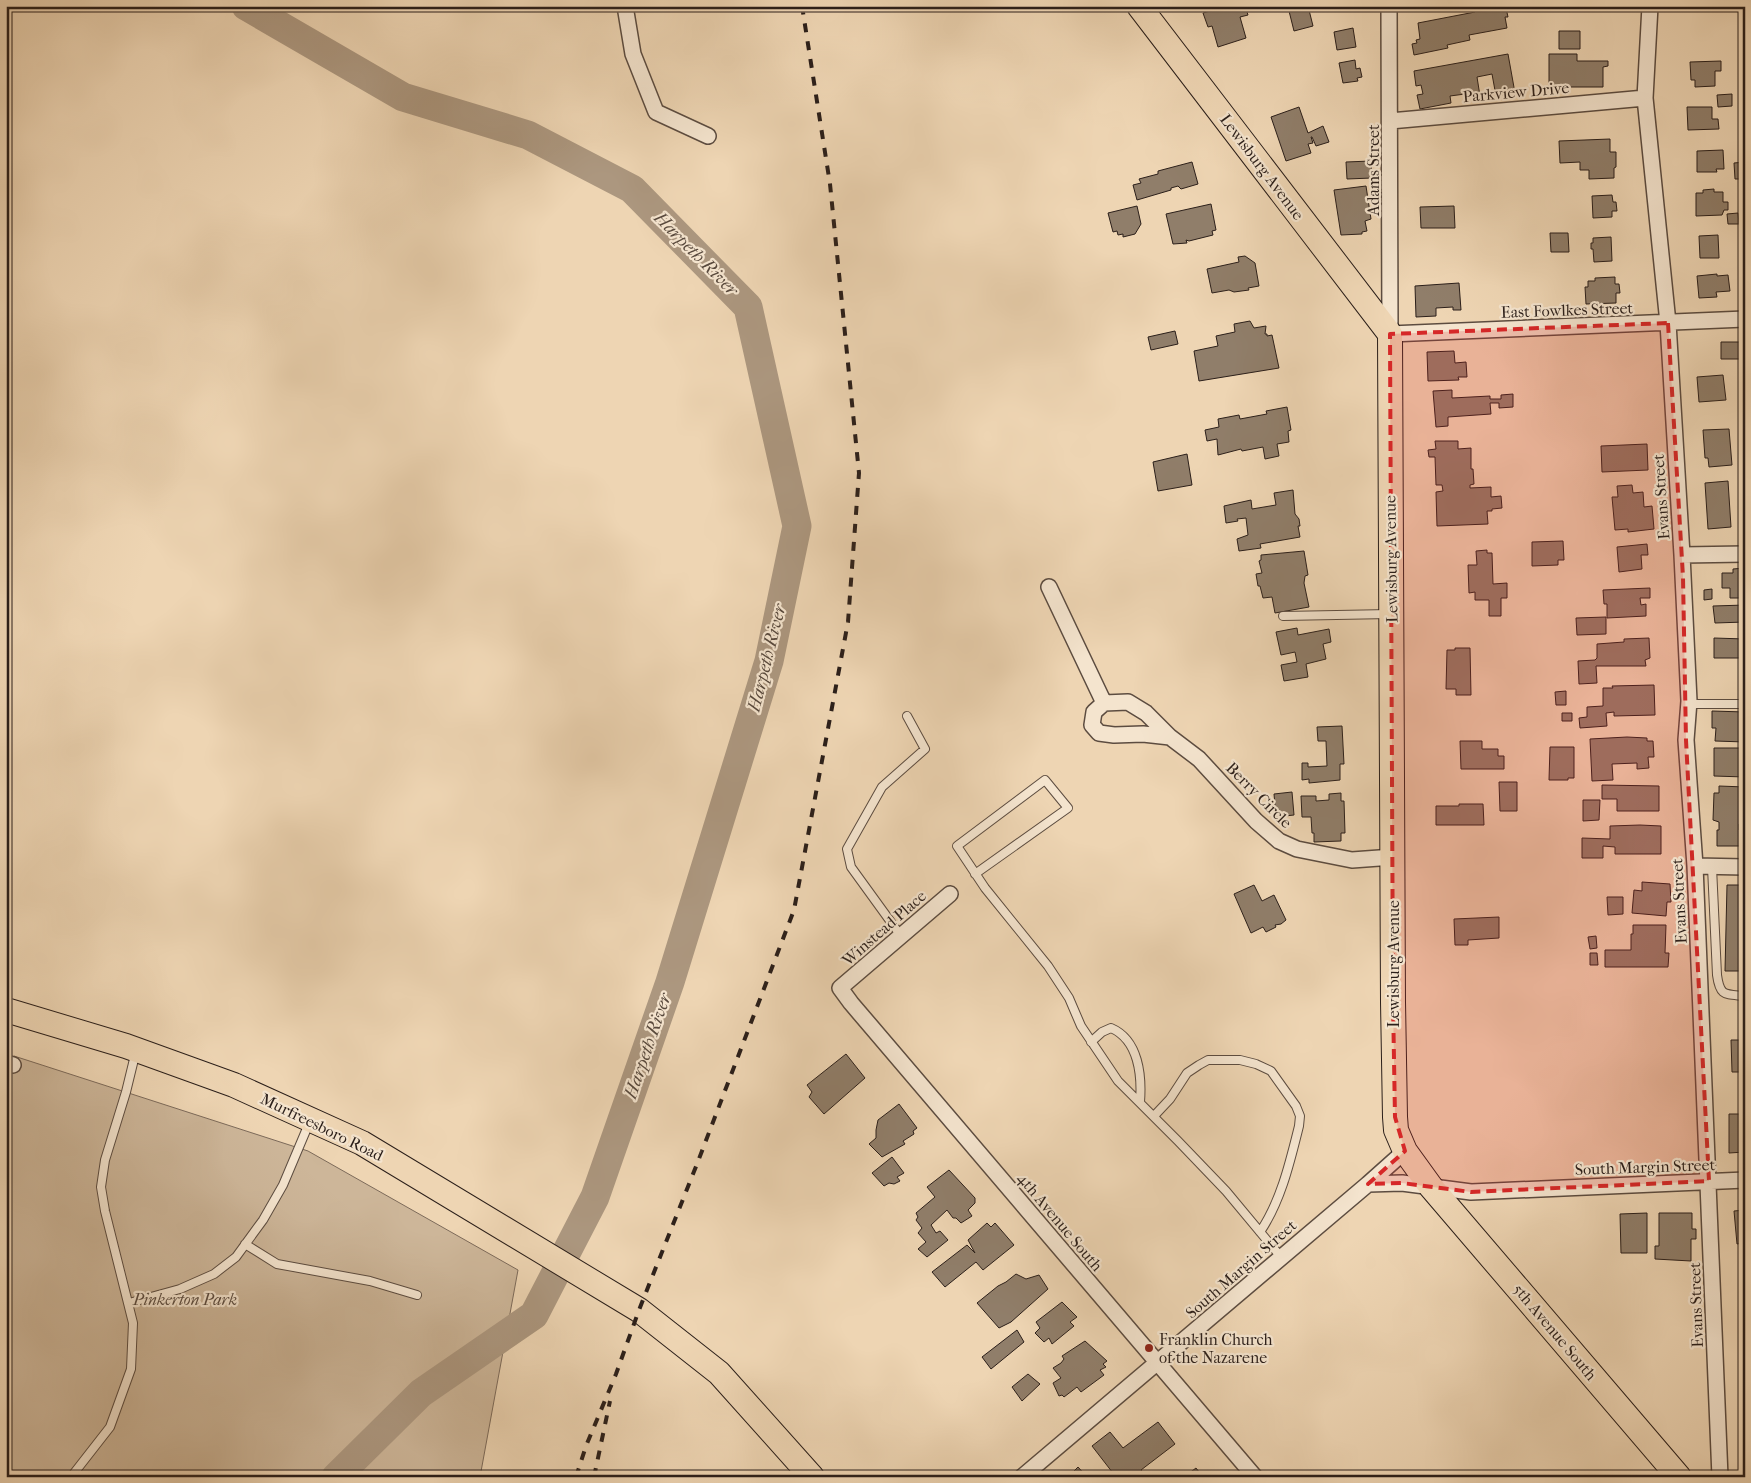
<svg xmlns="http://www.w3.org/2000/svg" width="1751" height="1483" viewBox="0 0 1751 1483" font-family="'IM FELL French Canon',serif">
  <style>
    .green { fill: #cdb699; stroke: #7c6a5a }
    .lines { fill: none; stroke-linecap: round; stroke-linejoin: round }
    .river { stroke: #ac977f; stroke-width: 29 }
    .building { fill: #907e6a; stroke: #2b1f1a }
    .lane-casing { stroke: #5c4c40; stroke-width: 10 }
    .street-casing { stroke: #5c4c40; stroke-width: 18 }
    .primary-casing { stroke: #2b1f1a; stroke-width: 26 }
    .lane { stroke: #f4e4ce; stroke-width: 8 }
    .street { stroke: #f4e4ce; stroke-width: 15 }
    .primary { stroke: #eed5b3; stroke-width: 24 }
    .rail { stroke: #2b1f1a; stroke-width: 4; stroke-dasharray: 9 9; stroke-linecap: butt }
    .marked { fill: #d62828; fill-opacity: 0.2; stroke: #d62828; stroke-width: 4; stroke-dasharray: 10 6; stroke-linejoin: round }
    .poi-dot { fill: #8f2418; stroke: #f4e4ce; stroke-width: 2 }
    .labels { text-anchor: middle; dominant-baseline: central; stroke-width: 4.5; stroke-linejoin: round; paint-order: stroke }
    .street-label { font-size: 16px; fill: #2b1f1a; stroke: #f4e4ce }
    .park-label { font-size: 16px; font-style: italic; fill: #5c4c40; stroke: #f4e4ce }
    .poi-label { font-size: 16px; fill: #2b1f1a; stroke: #f4e4ce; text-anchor: start }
    .water-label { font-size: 18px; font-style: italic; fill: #58493d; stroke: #f4e4ce }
  </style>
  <rect width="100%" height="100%" fill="#eed5b3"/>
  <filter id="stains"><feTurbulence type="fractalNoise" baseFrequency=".004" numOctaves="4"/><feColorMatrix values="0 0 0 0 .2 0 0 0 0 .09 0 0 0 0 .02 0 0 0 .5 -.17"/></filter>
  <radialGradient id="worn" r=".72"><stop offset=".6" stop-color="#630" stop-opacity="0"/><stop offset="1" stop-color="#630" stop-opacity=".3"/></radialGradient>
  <!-- green -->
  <path class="green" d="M14 1056 308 1151 518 1270 480 1477H6V1087Z"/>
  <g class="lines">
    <!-- river -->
    <path class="river" d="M246 6 403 97 528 135 632 189 748 307 797 526 769 661 670 982 595 1197 534 1315 421 1393 336 1477"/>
  </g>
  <!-- building -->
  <path class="building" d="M1227 6H1245L1248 15 1240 17 1246 38 1218 47 1212 26 1208 27 1203 13Z
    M1308 6 1313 26 1294 31 1289 11Z
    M1492 6H1509L1506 8 1508 17H1505L1507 28 1469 35 1470 40 1447 45 1448 48 1414 55 1412 44 1417 43 1416 40 1420 39 1418 23 1475 12V9Z
    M1353 28 1356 47 1337 50 1334 32Z
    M1559 31H1580V49H1559Z
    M1508 54 1515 93 1496 96 1492 74 1477 77 1480 96 1465 98V94L1450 96 1451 103 1420 109 1417 95 1423 94 1421 85 1416 86 1414 71Z
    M1549 54H1577V61H1608V66L1603 67V87H1549Z
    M1355 60 1356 69 1360 68 1362 77 1357 78 1358 81 1343 83 1339 63Z
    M1721 61V71H1715V86L1695 87V80H1691L1690 62Z
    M1732 94V106L1718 107 1717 95Z
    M1299 107 1308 133 1323 126 1329 142 1316 146 1312 137H1311L1313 143 1308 144 1311 153 1286 161 1271 117Z
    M1687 107H1712V119H1718L1719 129 1688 130Z
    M1610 139V152H1616V167L1614 168V178L1589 179V170H1580V162L1560 163 1559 141Z
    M1723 150 1724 169H1716L1717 172H1697V151Z
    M1371 161 1372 178 1347 179 1346 162Z
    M1192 162 1198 184 1181 189 1178 186 1171 188V190L1137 200 1133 185 1141 183 1139 179 1158 174V171Z
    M1745 162V179H1735L1734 163Z
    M1366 186 1371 219 1365 221 1367 231 1362 232V234L1341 235 1334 190Z
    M1714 189V192H1723V202H1728V210H1724L1722 215 1696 216V193H1703V190Z
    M1612 195 1613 202H1616L1617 211H1612V217L1593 218 1592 196Z
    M1211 204 1216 230 1212 231 1213 235 1189 241 1186 240 1187 243 1173 244 1166 214Z
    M1137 206 1141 224 1135 234 1123 237V234L1118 235 1117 231 1113 232 1108 213Z
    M1454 206 1455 228H1421L1420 207Z
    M1738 213 1739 224H1728L1727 214Z
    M1550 233H1568L1569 252H1551Z
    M1718 235 1719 258H1700L1699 236Z
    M1611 237 1612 261 1594 262 1593 249H1591V243H1593V238Z
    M1245 256 1255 263 1259 286 1248 288 1249 290 1234 292 1229 290 1212 293 1207 269 1239 262 1238 257Z
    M1717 274V276L1728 275 1730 291 1716 292 1717 297 1699 298 1697 276Z
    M1615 277V284H1619L1620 293H1616V303L1586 304 1585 287H1588V281H1595V278Z
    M1459 283 1461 310H1453V307L1436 308V316L1416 317 1415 286Z
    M1250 321 1254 328 1266 326 1265 334H1267V336L1272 335 1279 368 1199 381 1194 351 1218 346 1216 336 1235 332 1234 324Z
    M1175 331 1178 344 1151 350 1148 337Z
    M1721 342H1745V362L1742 363V359H1721Z
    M1454 351 1455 363 1466 362 1467 377H1458L1459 380 1428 381 1427 352Z
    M1723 375 1726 400 1699 402 1697 377Z
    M1452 390V398L1490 396V399H1501V395L1513 394V407L1499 408V403H1490L1491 414 1448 417V426L1436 427 1433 391Z
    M1287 407 1291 430 1288 431 1289 442 1277 444 1279 456 1265 459 1263 447 1242 451 1241 449 1218 455 1217 439 1207 441 1205 430 1219 427 1218 419 1239 415 1240 419 1267 414 1266 411Z
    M1729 429 1732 465 1709 467 1708 458H1705L1703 430Z
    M1435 441H1458V449L1471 448V469H1473L1474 484 1470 485V488L1491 487V497L1501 496 1502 508 1492 509V511H1487L1488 524 1437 526 1436 492 1443 491 1442 485H1436L1435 457H1429L1428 450 1436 449Z
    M1647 444 1648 470 1602 472 1601 446Z
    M1187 454 1192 485 1158 491 1153 462Z
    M1728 481 1731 527 1708 529 1705 483Z
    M1632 485 1633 493 1643 492 1644 507 1652 506 1654 529 1628 532V529L1615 530 1612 497H1618L1617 486Z
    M1293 490 1295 514 1299 519 1300 526H1298L1300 537 1260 544 1261 548 1239 551 1237 539 1248 535 1246 518 1237 519 1238 521 1226 523 1224 506 1251 500 1252 509 1276 505 1274 493Z
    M1563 541 1564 560H1558V565L1532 566V542Z
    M1647 544 1648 555H1641L1642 569 1619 572 1617 547Z
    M1487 550V553H1492L1493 584 1507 583V598H1501V616H1489V600H1475V592L1469 593 1468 565H1477L1476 551Z
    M1304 551 1308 575 1305 576 1304 583 1309 607 1275 613 1272 597 1263 598 1260 586H1258L1256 574 1262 573 1259 561 1261 560V555Z
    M1745 568V598H1730V588H1722V573H1733V569Z
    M1650 588V598H1640L1641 605 1646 604V616L1607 618V604H1604L1603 590Z
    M1712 589V599L1704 600V590Z
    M1745 605V622L1715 623 1713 606Z
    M1606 617V634L1577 635 1576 618Z
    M1297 628 1298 635 1329 629 1331 642 1323 644 1326 659 1306 664 1308 677 1284 681 1281 665 1297 662 1295 652 1281 655 1276 632Z
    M1649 638 1650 658 1645 660 1646 666H1596L1597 683 1579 684 1578 661 1595 660 1597 658V644L1624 642V639Z
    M1714 638 1745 639V658H1714Z
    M1455 648H1470L1471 695H1456V689H1446L1447 650H1455Z
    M1654 685 1655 715 1614 716V712L1606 713 1607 726 1580 728 1579 718 1587 717V707L1603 706V688H1613L1612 686Z
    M1566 691V705H1556L1555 692Z
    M1712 711 1745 712V742L1715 741 1716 728H1712Z
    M1562 713H1572V721H1562Z
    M1342 726 1344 764H1340V780L1309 783V779L1302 780V763H1308V767L1327 766 1326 741H1318L1317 727Z
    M1627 737 1647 738V741H1653L1654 757H1648L1649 768 1637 769V763L1612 764 1613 780 1592 781 1590 739Z
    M1460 741H1482V749H1498V756H1504V769H1461Z
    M1550 747H1574V778H1568V780H1549Z
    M1714 748H1745V777L1714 776Z
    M1499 782H1517V811H1500Z
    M1602 785 1659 786V811H1617V799H1602Z
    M1719 786 1745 787V824H1739V830L1742 831V846H1717V830H1719V822L1713 820 1714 793H1719Z
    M1292 792 1294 815 1276 817 1274 794Z
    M1341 793V801H1344L1345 833H1341V841L1314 842V833H1312L1311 817H1302L1301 796H1316V801L1329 800V794Z
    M1583 800H1600L1599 820 1583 821Z
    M1459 804H1483L1484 825H1436V806H1459Z
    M1640 825 1661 826V854H1615V847L1603 846V858H1582V838L1610 839V826Z
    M1642 882 1670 884 1671 902H1667L1666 916 1632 913 1634 890 1642 891Z
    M1254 885 1262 901 1274 895 1286 920 1281 924 1275 925 1276 927 1266 932 1263 927 1251 933 1234 894Z
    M1727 885H1745V971H1725Z
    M1607 897H1623V914L1608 915Z
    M1499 917V938L1468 940V945H1455L1454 919Z
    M1633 925H1666L1665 953H1669L1668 967H1605V950H1631V934H1633Z
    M1596 936 1597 948 1590 949 1588 937Z
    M1590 953H1597L1598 965H1590Z
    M1731 1040H1745V1072H1732Z
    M846 1054 865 1078 824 1114 809 1097 812 1092 807 1085Z
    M899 1104 917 1128 913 1131 914 1134 903 1141 905 1144 882 1157 869 1144 876 1138V1130L878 1120Z
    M1729 1114H1745V1152L1729 1153Z
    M892 1157 904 1173 897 1177 900 1181 894 1184 889 1183 884 1186 872 1173Z
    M949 1170 975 1198V1203L968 1210 972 1216 961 1223 956 1218H953L947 1210 931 1225 936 1233 940 1231 948 1240 927 1257 918 1249 926 1242 918 1233 922 1228 916 1220 918 1217 916 1213 935 1197 927 1187Z
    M1745 1210V1250H1742V1243L1737 1244 1734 1211Z
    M1647 1213V1253H1621L1620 1214Z
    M1659 1213H1692V1229H1696V1239H1691V1261L1655 1259V1246H1659Z
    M987 1223 991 1227 995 1223 1014 1245 983 1270 976 1262 945 1287 932 1272 967 1245 975 1253 968 1240Z
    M1016 1274 1026 1279 1039 1275 1048 1289 1011 1322 999 1328 977 1303 998 1286 1006 1282Z
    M1062 1302 1077 1317 1070 1322 1074 1326 1052 1344 1049 1338 1044 1342 1035 1333 1040 1328 1036 1322Z
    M1017 1330 1024 1342 991 1369 982 1357Z
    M1085 1341 1107 1361 1103 1364 1106 1367 1100 1370 1104 1375 1081 1392 1077 1387 1064 1397 1062 1395 1059 1396 1053 1383 1061 1378 1053 1368 1061 1363 1064 1359 1062 1356Z
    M1028 1374 1040 1384 1022 1401 1012 1387Z
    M1158 1422 1175 1444 1141 1470 1145 1475 1143 1477H1116L1092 1446 1110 1432 1123 1448Z
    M1078 1467 1087 1477H1068Z
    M1196 1468 1203 1477H1184Z"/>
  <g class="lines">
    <!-- lane casing -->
    <g class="lane-casing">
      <path id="lane" d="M1283 616 1390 614
        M1689 704H1745
        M1712 867 1717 975C1720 997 1725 994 1745 996
        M975 874 1068 808 1045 780 957 846 985 888 1048 966 1069 998 1081 1026 1118 1081 1178 1141 1226 1191 1281 1257
        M901 936 851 867 847 849 882 787 925 749 907 716
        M1091 1042 1102 1032 1111 1028C1139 1040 1142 1076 1140 1102
        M1154 1116 1170 1099 1187 1073 1199 1065 1208 1060H1240L1256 1064 1271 1071 1296 1106 1300 1116 1299 1126C1290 1162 1281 1201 1260 1232
        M245 1244 277 1264 370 1281 417 1295
        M129 1303 180 1289 214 1274 236 1257 263 1220 283 1185 310 1121
        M71 1477 110 1427 131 1369 133 1323 105 1211 101 1187 105 1160 126 1092 136 1051"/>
    </g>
    <!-- street casing -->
    <g class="street-casing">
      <path id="street" d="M625 6 633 54 656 112 708 136
        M1389 6 1390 334 1745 319
        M1650 6 1645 98 1668 323 1682 555 1689 701 1686 740 1695 866 1720 1477
        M1390 121 1645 98
        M1682 555 1745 554
        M1049 587 1104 703
        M1170 737 1146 713 1128 702 1104 703 1094 712 1092 725 1099 733 1114 735 1143 734 1170 737 1199 759 1256 821 1279 841 1297 849 1352 860 1393 857
        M1695 866 1745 867
        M950 894 840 988 851 1003 1255 1477
        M6 1063 13 1065
        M1368 1184 1402 1183 1471 1192 1745 1180
        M1022 1477 1368 1184 1405 1151"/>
    </g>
    <!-- primary casing -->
    <g class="primary-casing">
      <path id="primary" d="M1139 6 1390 334 1393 1002 1395 1117 1396 1130 1405 1151 1431 1187 1679 1477
        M6 1010 126 1046 234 1085 362 1143 639 1310 719 1373 812 1477"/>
    </g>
    <!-- lane -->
    <use href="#lane" class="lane"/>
    <!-- street -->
    <use href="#street" class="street"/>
    <!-- primary -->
    <use href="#primary" class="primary"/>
    <!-- rail -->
    <path class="rail" d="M576 1477 586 1446 616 1374 639 1310 697 1164 794 910 848 622 859 473 830 184 802 6
      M594 1477 610 1401"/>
  </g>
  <!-- marked area -->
  <path class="marked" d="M1668 323 1683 577 1686 740 1709 1181 1471 1192 1402 1183 1368 1184 1405 1151 1395 1117 1393 1002 1390 334Z"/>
  <!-- markers -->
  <circle class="poi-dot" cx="1149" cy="1348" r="5"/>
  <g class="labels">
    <!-- street labels -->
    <g class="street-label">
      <text transform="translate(1516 92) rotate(-5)">Parkview Drive</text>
      <text transform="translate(1262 167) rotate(53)">Lewisburg Avenue</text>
      <text transform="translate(1373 170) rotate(-90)">Adams Street</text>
      <text transform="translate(1567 310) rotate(-2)">East Fowlkes Street</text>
      <text transform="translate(1661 497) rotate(-94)">Evans Street</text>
      <text transform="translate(1391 559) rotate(-91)">Lewisburg Avenue</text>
      <text transform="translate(1259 795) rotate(45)">Berry Circle</text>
      <text transform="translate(1679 901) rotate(-93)">Evans Street</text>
      <text transform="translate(884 928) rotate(-41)">Winstead Place</text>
      <text transform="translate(1393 964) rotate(-90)">Lewisburg Avenue</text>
      <text transform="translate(322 1127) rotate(26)">Murfreesboro Road</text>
      <text transform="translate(1645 1167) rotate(-2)">South Margin Street</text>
      <text transform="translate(1060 1222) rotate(50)">4th Avenue South</text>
      <text transform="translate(1241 1269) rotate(-41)">South Margin Street</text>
      <text transform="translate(1696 1305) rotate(-92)">Evans Street</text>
      <text transform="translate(1555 1332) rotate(50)">5th Avenue South</text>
    </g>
    <!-- park labels -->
    <g class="park-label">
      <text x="185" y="1299">Pinkerton Park</text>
    </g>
    <!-- poi labels -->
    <g class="poi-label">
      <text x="1159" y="1339">Franklin Church<tspan x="1159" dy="18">of the Nazarene</tspan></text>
    </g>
    <!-- water labels -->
    <g class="water-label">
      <text transform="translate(696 254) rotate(45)">Harpeth River</text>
      <text transform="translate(767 658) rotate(-76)">Harpeth River</text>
      <text transform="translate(648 1046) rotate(-71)">Harpeth River</text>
    </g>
  </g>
  <!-- margin -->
  <rect width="1751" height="1483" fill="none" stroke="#eed5b3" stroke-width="25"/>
  <rect x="8" y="8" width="1736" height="1468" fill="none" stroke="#2b1f1a" stroke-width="2.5"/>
  <rect x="12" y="12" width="1726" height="1458" fill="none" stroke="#2b1f1a"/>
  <rect width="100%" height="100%" filter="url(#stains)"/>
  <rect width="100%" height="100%" fill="url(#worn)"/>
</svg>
